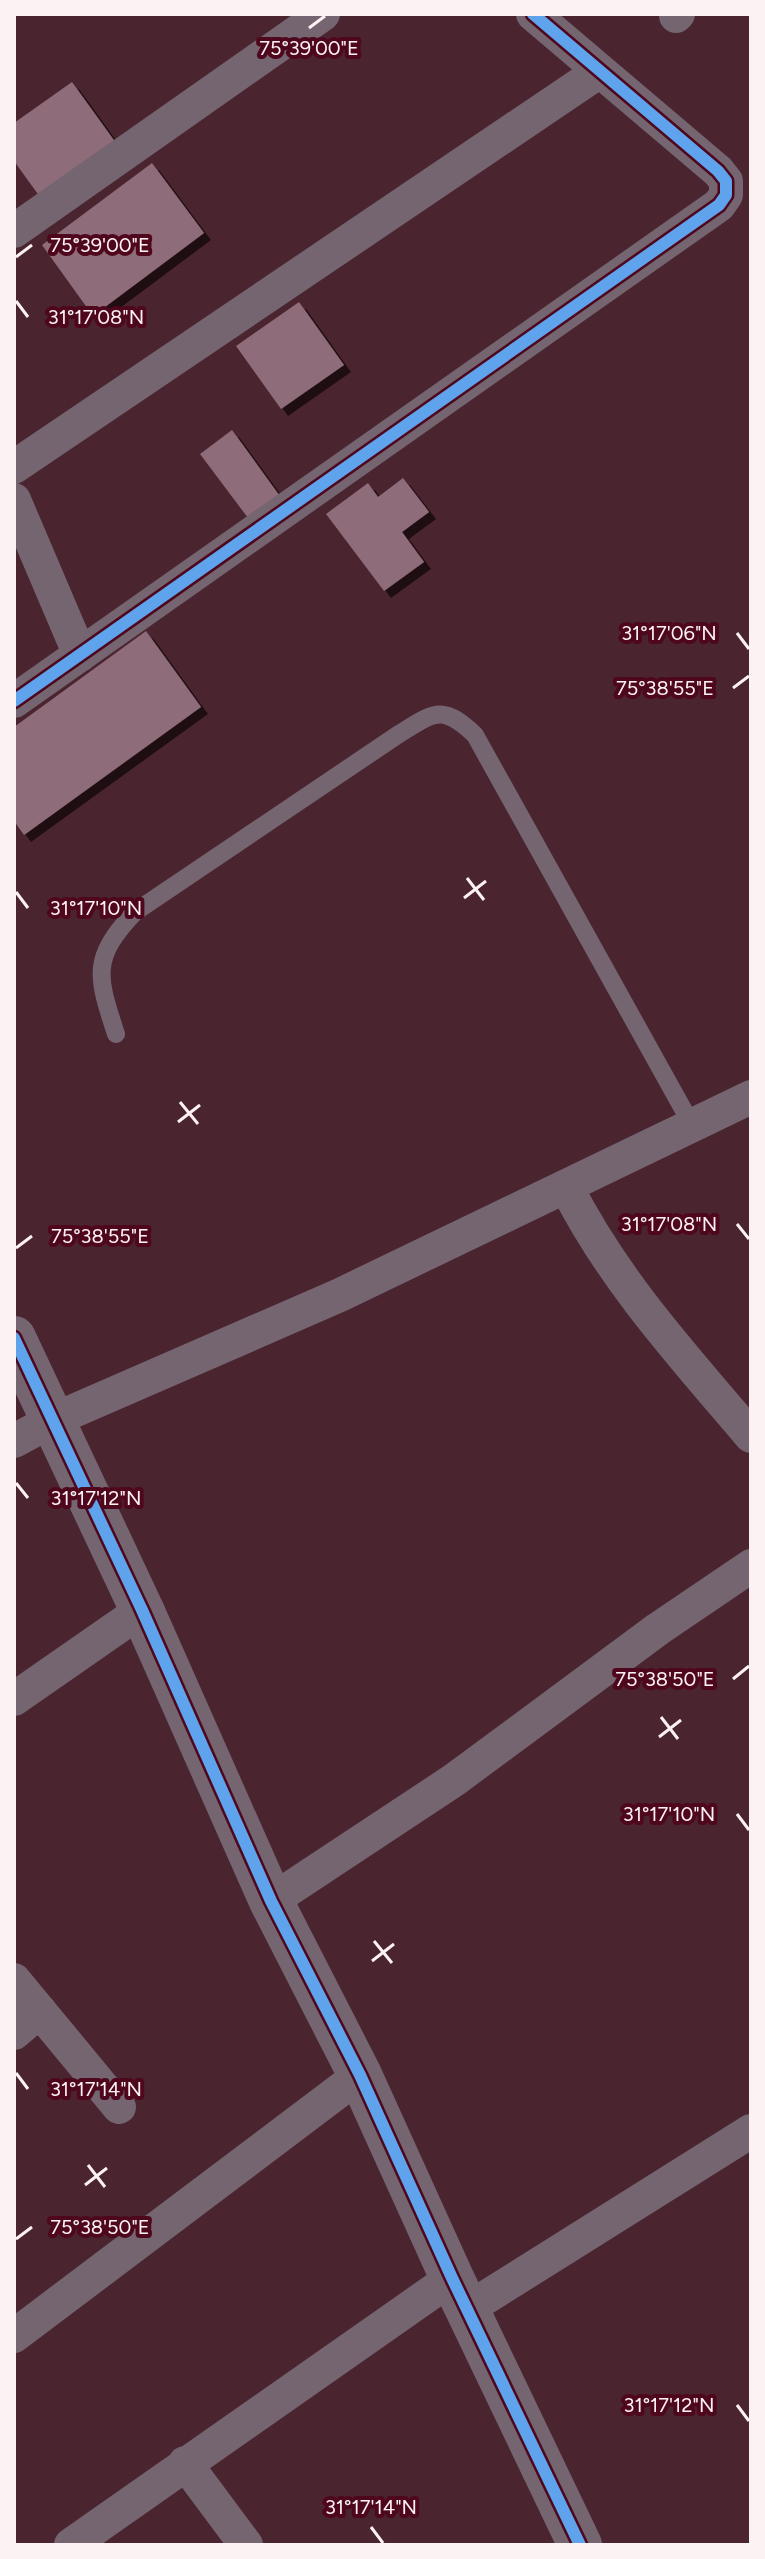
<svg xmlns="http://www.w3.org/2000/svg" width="765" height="2559" viewBox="0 0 765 2559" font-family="Figtree,sans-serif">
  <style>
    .building { fill: #8e6c79; filter: url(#shadow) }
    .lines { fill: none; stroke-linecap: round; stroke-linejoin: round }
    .service { stroke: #746570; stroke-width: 18 }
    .minor { stroke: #746570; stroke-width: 34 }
    .tertiary { stroke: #746570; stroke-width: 44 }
    .cycleway-casing { stroke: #4e071d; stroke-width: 17 }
    .cycleway { stroke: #60a3ed; stroke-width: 12 }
    .ticks { fill: none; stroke: #fcf2f3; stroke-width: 3 }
    .ticks-label { font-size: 20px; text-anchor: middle; fill: #fcf2f3; stroke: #4e071d; stroke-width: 8; stroke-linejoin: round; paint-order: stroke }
  </style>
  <defs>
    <filter id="shadow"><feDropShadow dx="7" dy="7" stdDeviation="0" flood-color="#0009"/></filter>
  </defs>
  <rect width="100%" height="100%" fill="#4a242e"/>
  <!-- building -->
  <path class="building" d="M72 82 116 143 40 197 14 161V123Z
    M152 163 204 233 93 316 42 245Z
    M299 302 344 365 281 409 236 346Z
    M232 430 282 499 251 522 200 454Z
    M403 478 429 512 402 532 424 562 384 591 326 514 368 483 378 497Z
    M146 631 201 707 24 835 14 821V727Z"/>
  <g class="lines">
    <!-- service -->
    <path class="service" d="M116 1034C97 976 91 958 135 912L399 734C435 712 442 704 475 735L693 1127"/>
    <!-- minor -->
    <path class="minor" d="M676 16 678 14
      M14 231 323 14
      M14 467 600 71
      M14 500 80 655
      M14 701 719 205 726 195V181L718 171 533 14
      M567 1188C614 1281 684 1357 751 1436
      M14 1441 53 1420 340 1295 751 1097
      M14 1699 142 1610
      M271 1901 454 1780 658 1629 751 1566
      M14 1980 119 2107
      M14 2033 40 2011
      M469 2308 751 2131
      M14 2336 360 2075
      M185 2463 246 2545
      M71 2545 452 2278"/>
    <!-- tertiary -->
    <path class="tertiary" d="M14 1338 142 1610 271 1901 360 2075 452 2278 580 2545"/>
    <!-- cycleway casing -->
    <g class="cycleway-casing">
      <path id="cycleway" d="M14 701 719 205 726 195V181L718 171 533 14
        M14 1338 142 1610 271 1901 360 2075 452 2278 580 2545"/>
    </g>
    <!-- cycleway -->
    <use href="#cycleway" class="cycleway"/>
  </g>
  <!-- ticks -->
  <path class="ticks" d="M309 28 325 16M16 257 32 245M16 301 28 317M737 633 749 649M733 688 749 676M467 878 484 900M16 892 28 908M464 898 486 881M180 1102 198 1124M178 1122 200 1105M737 1224 749 1239M16 1248 32 1236M16 1483 28 1498M733 1679 749 1666M661 1717 678 1739M659 1737 681 1720M737 1814 749 1830M374 1941 392 1963M372 1961 394 1944M16 2073 28 2089M88 2165 105 2187M85 2185 107 2168M16 2239 32 2227M737 2405 749 2421M371 2527 383 2543"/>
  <g class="ticks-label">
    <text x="309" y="55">75°39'00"E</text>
    <text x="100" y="252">75°39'00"E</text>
    <text x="96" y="324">31°17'08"N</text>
    <text x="669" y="640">31°17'06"N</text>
    <text x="665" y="695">75°38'55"E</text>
    <text x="96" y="915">31°17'10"N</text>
    <text x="669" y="1231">31°17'08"N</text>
    <text x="100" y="1243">75°38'55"E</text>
    <text x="96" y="1505">31°17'12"N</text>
    <text x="665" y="1686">75°38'50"E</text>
    <text x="669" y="1821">31°17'10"N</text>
    <text x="96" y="2096">31°17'14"N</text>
    <text x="100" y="2234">75°38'50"E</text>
    <text x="669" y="2412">31°17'12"N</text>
    <text x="371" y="2514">31°17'14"N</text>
  </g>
  <!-- border -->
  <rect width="765" height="2559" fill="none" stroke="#fcf2f3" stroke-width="32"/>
</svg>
